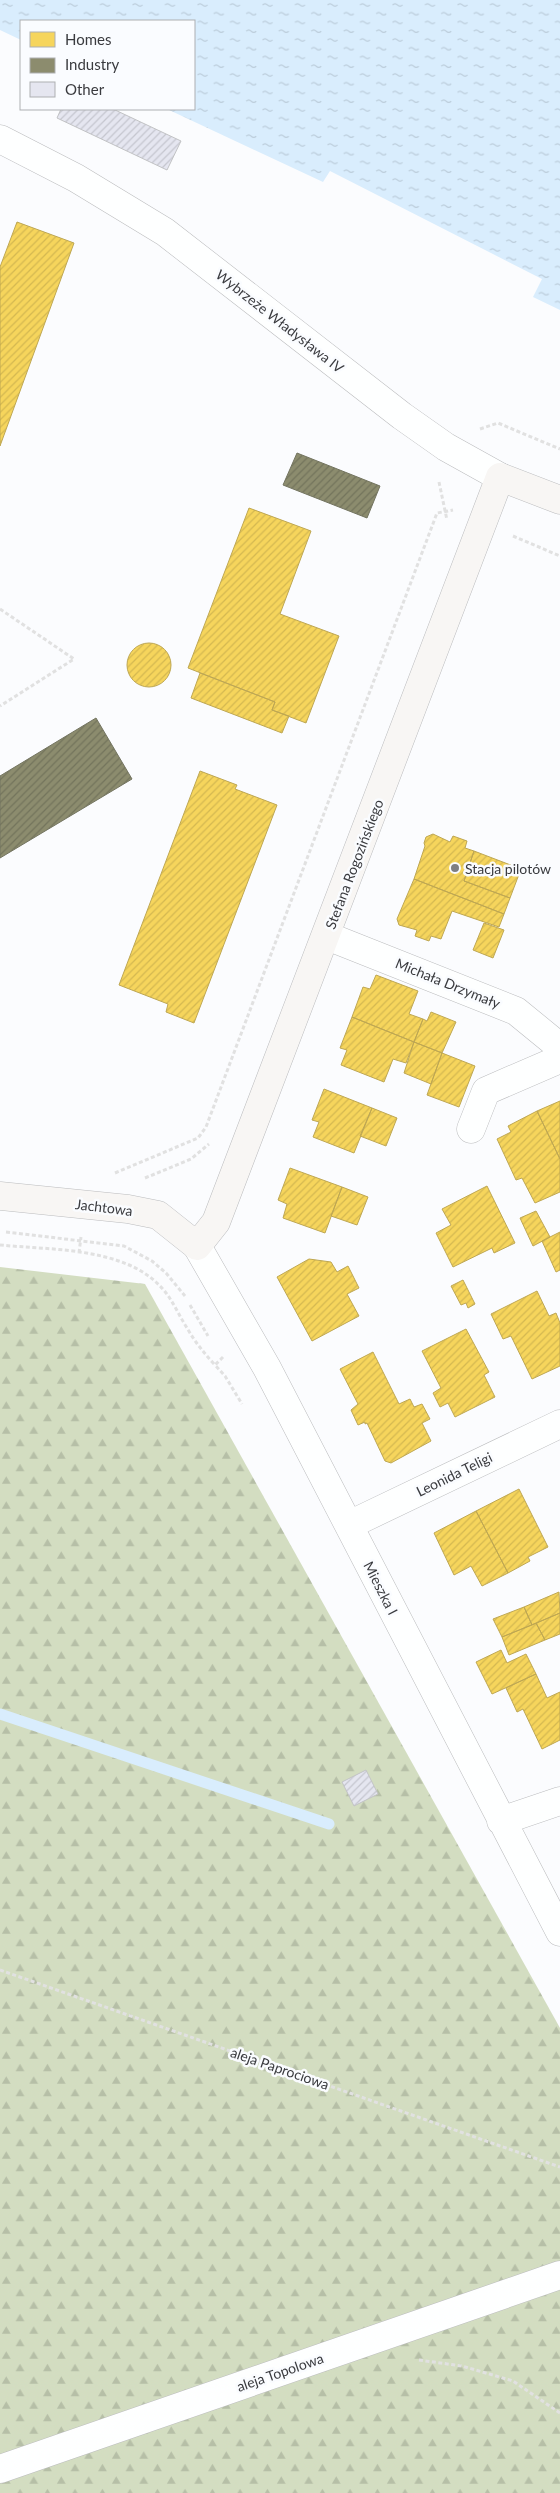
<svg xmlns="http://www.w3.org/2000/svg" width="560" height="2493" viewBox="0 0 560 2493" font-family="Lato,sans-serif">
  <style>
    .forest { fill: url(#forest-firs) }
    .water { fill: url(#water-ripples) }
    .homes { fill: url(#homes-hatch); stroke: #bea753 }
    .industry { fill: url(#industry-hatch); stroke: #737460 }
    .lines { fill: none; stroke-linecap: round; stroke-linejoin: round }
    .stream { stroke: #d9edfd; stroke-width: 11 }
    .building { fill: url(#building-hatch); stroke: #c2c3c5 }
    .street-casing { stroke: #bbbcbe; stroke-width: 29 }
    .secondary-casing { stroke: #bbbcbe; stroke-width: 29 }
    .path { stroke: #e1e1e1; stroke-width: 3; stroke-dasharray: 4 2.5; stroke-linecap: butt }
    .street { stroke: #feffff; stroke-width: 28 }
    .secondary { stroke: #f8f6f4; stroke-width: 28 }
    .poi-dot { fill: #7e7f82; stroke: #fafcff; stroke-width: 2 }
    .labels { text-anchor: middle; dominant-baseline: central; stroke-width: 5; stroke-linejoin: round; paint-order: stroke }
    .street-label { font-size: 14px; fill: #3a3b3f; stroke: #fafcff }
    .poi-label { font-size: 14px; fill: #3a3b3f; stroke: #fafcff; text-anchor: start }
  </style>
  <defs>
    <pattern id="forest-firs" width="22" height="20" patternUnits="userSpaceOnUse" patternTransform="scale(1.25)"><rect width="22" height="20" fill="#d3ddc1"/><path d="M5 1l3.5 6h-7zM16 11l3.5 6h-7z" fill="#b6bfa7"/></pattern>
    <pattern id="water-ripples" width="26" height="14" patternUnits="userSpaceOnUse" patternTransform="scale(1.25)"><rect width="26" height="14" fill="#d9edfd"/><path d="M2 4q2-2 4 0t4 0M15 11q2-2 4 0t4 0" fill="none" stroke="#bbccda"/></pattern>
    <pattern id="homes-hatch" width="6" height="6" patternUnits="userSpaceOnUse" patternTransform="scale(1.25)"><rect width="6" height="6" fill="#f6d55c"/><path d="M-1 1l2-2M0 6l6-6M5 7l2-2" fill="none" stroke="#d4b851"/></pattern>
    <pattern id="industry-hatch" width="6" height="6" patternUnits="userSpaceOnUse" patternTransform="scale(1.25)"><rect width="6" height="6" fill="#8c8c6e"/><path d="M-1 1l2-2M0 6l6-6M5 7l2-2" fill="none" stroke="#73745c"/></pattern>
    <pattern id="building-hatch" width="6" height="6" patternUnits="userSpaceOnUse" patternTransform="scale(1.25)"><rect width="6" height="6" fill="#e5e6f0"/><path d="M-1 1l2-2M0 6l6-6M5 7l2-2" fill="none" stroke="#c5c6cf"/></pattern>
  </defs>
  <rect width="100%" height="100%" fill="#fbfcfe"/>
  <!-- forest -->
  <path class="forest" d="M0 1267 145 1284 560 2028V2493H0Z"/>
  <!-- water -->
  <path class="water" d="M0 0H560V310L533 297 542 279 330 171 323 182 167 109H194V21H21V40L0 30Z"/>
  <!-- homes -->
  <path class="homes" d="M17 222 74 243 0 446V267Z
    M249 508 311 531 280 614 339 636 306 723 272 710 275 702 188 668Z
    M127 665a22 22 0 1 1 44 0a22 22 0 1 1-44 0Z
    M200 673 275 702 272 710 289 716 282 733 191 698Z
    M200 771 237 785 235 789 277 805 194 1023 166 1012 168 1004 119 985Z
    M433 834 450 842 453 836 467 841 465 848 474 851 464 881 510 898 504 914 414 879 425 846 424 843 426 837Z
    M474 851 521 869 510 898 464 881Z
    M414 879 504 914 499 927 452 911 441 939 431 936 429 941 415 936 417 930 399 925 397 919Z
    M484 923 504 930 493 958 473 950Z
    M376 975 418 991 409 1014 423 1019 414 1042 352 1017 363 987 370 989Z
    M431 1012 456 1022 442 1053 414 1042 423 1019 427 1021Z
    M352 1017 414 1042 406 1063 393 1059 384 1082 341 1065 347 1050 340 1048Z
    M414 1042 442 1053 431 1084 404 1073Z
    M442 1053 475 1066 459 1107 427 1095Z
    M324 1089 372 1108 354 1153 313 1137 319 1122 312 1120Z
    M560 1101V1159L537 1111Z
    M372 1108 397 1118 386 1146 360 1136Z
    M537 1111 560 1159V1192L535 1203 522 1178 516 1180 497 1139 511 1132 508 1126Z
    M290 1168 342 1187 325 1233 283 1218 287 1204 278 1200Z
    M487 1186 515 1243 494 1253 492 1248 453 1267 436 1233 451 1225 442 1209Z
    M342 1187 368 1197 357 1225 331 1216Z
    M536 1211 550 1237 533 1246 520 1218Z
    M560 1232V1270L556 1272 542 1241Z
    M309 1259 331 1262 337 1272 348 1266 359 1288 347 1294 359 1316 312 1341 277 1277Z
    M463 1280 475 1304 468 1308 466 1303 461 1305 451 1286Z
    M537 1291 549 1316 556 1313 560 1323V1366L532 1379 511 1336 503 1339 491 1314Z
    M466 1329 489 1372 484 1375 495 1397 455 1417 448 1403 440 1407 433 1393 441 1388 422 1351Z
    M373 1352 399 1404 410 1399 414 1407 422 1404 430 1419 422 1423 431 1441 391 1463 385 1461 367 1423 365 1424V1422L358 1425 351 1410 358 1404 340 1369Z
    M519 1489 548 1547 528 1557 530 1561 508 1573 476 1511Z
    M476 1511 508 1573 482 1586 471 1566 454 1575 434 1533Z
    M559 1592 560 1613 532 1625 524 1607Z
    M524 1607 532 1625 502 1637 493 1619Z
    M560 1613V1634L545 1640 536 1623Z
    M536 1623 545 1640 509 1655 502 1637Z
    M501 1650 507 1663 526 1654 536 1674 492 1694 476 1662Z
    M536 1674 547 1698 560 1692V1740L542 1749 523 1709 517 1712 506 1688Z"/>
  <!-- industry -->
  <path class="industry" d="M297 453 380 486 367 518 283 485Z
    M96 718 132 779 0 858V776Z"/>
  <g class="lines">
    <!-- stream -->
    <path class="stream" d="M0 1714 329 1824"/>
  </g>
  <!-- building -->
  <path class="building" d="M61 109H113L181 141 167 170 57 118Z
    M366 1770 378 1794 354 1806 342 1782Z"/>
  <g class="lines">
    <!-- street casing -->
    <g class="street-casing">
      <path id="street" d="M0 139 76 178 165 232 402 416 446 447 500 477
        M327 936 516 1011 560 1047
        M471 1129 486 1091 560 1059
        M197 1246 267 1368 560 1932
        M349 1525 560 1424
        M501 1821 560 1801
        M0 2469 560 2275"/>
    </g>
    <!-- secondary casing -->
    <g class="secondary-casing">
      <path id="secondary" d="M0 1196 128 1209 158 1215 197 1246 216 1222 500 477 560 500"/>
    </g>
    <!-- path -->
    <path class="path" d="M480 429 498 423 560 449
      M439 482 447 520
      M513 536 560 556
      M0 609 74 659 0 706
      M115 1173 198 1138 206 1127 437 513 453 510
      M145 1178 191 1159 209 1144
      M6 1232 124 1246 152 1261 166 1273 185 1296
      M0 1245C50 1250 123 1247 160 1286 172 1298 178 1314 187 1328 195 1342 204 1353 215 1365
      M79 1253 81 1237
      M190 1305 208 1336
      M223 1357 215 1365 225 1376 242 1404
      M0 1970 560 2167
      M419 2360 462 2366 513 2381 560 2413"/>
    <!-- street -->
    <use href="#street" class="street"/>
    <!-- secondary -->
    <use href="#secondary" class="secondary"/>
  </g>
  <!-- markers -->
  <circle class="poi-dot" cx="455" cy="868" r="5"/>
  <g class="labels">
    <!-- street labels -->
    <g class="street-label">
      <text transform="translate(280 321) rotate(38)">Wybrzeże Władysława IV</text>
      <text transform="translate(354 864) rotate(-69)">Stefana Rogozińskiego</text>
      <text transform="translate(448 983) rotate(22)">Michała Drzymały</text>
      <text transform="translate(104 1207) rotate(7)">Jachtowa</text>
      <text transform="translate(454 1474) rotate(-26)">Leonida Teligi</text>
      <text transform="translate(381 1588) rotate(63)">Mieszka I</text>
      <text transform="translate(280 2068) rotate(19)">aleja Paprociowa</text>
      <text transform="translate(280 2372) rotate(-19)">aleja Topolowa</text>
    </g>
    <!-- poi labels -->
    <g class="poi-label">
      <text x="465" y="868">Stacja pilotów</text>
    </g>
  </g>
  <!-- legend -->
  <rect x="20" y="20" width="175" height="90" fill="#fafcff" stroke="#adafb2"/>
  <rect x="30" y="32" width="25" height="15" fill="#f6d55c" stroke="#adafb2"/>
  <text x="65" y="45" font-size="15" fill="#3a3b3f">Homes</text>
  <rect x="30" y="58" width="25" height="15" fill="#8c8c6e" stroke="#adafb2"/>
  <text x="65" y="70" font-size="15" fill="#3a3b3f">Industry</text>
  <rect x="30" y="82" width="25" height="15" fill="#e5e6f0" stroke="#adafb2"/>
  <text x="65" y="95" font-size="15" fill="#3a3b3f">Other</text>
</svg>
